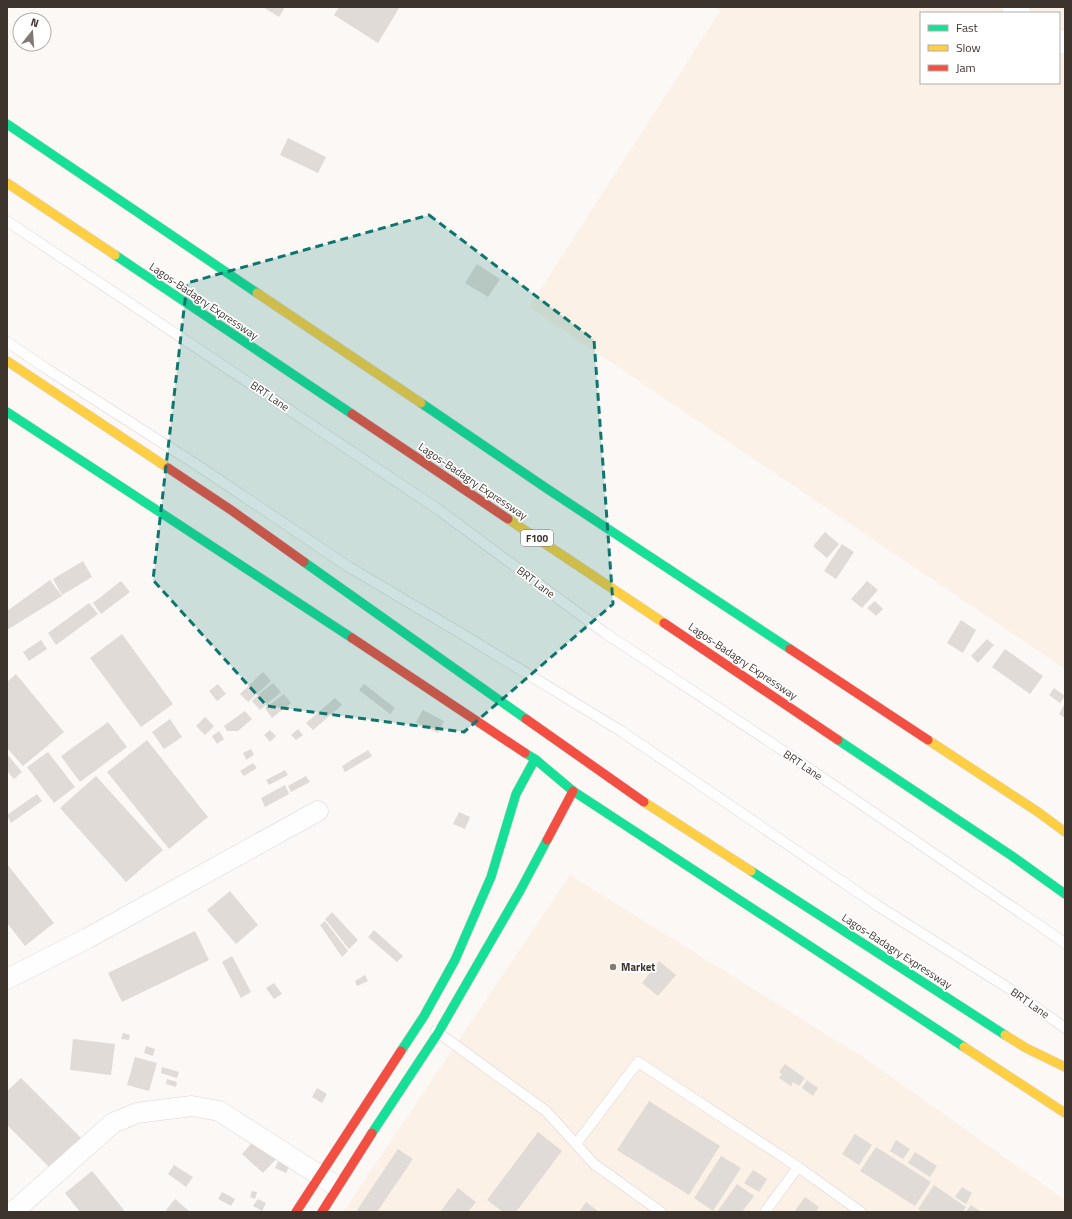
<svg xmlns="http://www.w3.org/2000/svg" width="1072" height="1219" viewBox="0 0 1072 1219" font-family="'Titillium Web',sans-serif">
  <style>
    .commercial { fill: #fbf1e6; fill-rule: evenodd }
    .building { fill: #e1dbd7 }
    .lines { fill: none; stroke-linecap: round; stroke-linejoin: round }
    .lane-casing { stroke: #dcd5d2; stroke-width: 11 }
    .street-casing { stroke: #dcd5d2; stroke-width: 21 }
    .fast-casing { stroke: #dcd5d2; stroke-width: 10 }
    .slow-casing { stroke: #dcd5d2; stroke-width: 10 }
    .jam-casing { stroke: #dcd5d2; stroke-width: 10 }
    .lane { stroke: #fefefe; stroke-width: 10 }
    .street { stroke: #fefefe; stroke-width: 20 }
    .fast { stroke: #16e098; stroke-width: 9 }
    .slow { stroke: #ffcf43; stroke-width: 9 }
    .jam { stroke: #f24e42; stroke-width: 9 }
    .marked { fill: #0f766e; fill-opacity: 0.2; stroke: #0f766e; stroke-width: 3; stroke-dasharray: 8 5; stroke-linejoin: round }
    .poi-dot { fill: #807974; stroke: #fff; stroke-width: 1.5 }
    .labels { text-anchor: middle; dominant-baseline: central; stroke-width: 3.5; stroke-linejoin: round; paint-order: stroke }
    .shield { fill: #fff; stroke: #78716d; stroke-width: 1 }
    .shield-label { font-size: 10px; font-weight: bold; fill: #3e342e }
    .street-label { font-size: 11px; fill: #3e342e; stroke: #fff }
    .poi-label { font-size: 11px; font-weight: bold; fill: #3e342e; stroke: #fff; text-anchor: start }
  </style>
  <rect width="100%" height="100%" fill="#fbf8f6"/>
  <!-- commercial -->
  <path class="commercial" d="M715 7H1065V669L529 307 720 11ZM921 13H1059V83H921Z
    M570 875 866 1059 1065 1200V1212H343Z"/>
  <!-- building -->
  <path class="building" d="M263 7H285L279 17Z
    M339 7H398L399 8 378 43 334 15Z
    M288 138 326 157 318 173 280 155Z
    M477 264 500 279 488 297 465 283Z
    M825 532 839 544 827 558 813 546Z
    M842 544 854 552 836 579 824 571Z
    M83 561 92 577 62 595 53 579Z
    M50 580 62 596 7 630V611Z
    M121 581 130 592 101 614 93 603Z
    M867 581 878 590 862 608 851 599Z
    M875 601 883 609 876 616 867 608Z
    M89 603 98 614 56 645 48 633Z
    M961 620 976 630 963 653 947 643Z
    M122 634 173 704 141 727 90 658Z
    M987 639 994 645 978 663 971 656Z
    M41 640 47 649 29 661 23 652Z
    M1005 649 1043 676 1030 694 992 667Z
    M263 672 271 681 248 702 240 694Z
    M16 674 64 732 23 766 7 748V682Z
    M273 683 281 692 267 704 259 694Z
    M218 684 226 694 217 701 209 691Z
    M364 684 395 708 390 714 359 690Z
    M1054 688 1065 696 1060 703 1049 695Z
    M284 694 291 703 272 718 265 708Z
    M258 695 266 705 260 710 252 701Z
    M335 698 342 705 313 730 306 723Z
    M1065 703V718L1059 714Z
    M423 710 444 721 438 733 416 722Z
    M245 711 252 719 238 731H227L224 726Z
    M205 717 214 726 205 735 196 726Z
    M170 719 182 737 164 749 152 732Z
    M108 722 127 747 80 782 61 756Z
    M298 729 303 735 296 740 291 735Z
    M270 730 276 736 270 742 264 735Z
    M219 731 224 739 217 744 212 736Z
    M147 740 208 817 169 849 107 772Z
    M251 749 254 755 246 760 243 753Z
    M368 750 372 756 345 772 342 766Z
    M48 752 75 787 54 803 27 767Z
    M7 754 22 772 14 779 7 771Z
    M253 763 257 768 244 776 240 771Z
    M285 770 288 775 269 785 266 780Z
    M96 776 163 850 126 882 60 808Z
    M306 776 310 782 291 792 288 786Z
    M285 785 289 794 265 807 261 798Z
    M37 794 42 801 11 823 7 815Z
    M459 812 470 817 465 829 453 824Z
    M7 864 54 923 25 946 7 923Z
    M230 891 258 925 236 944 207 910Z
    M332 912 358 940 349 949 325 919Z
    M325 921 348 951 342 957 320 925Z
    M374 930 403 956 397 962 368 937Z
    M195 931 209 960 122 1002 108 973Z
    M232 956 251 992 241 998 222 962Z
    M659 961 676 975 658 996 642 983Z
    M365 975 368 981 357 986 355 981Z
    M274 983 282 994 274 999 266 988Z
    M123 1033 130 1035 129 1040 121 1039Z
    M73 1039 115 1044 111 1075 70 1070Z
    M146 1046 155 1049 153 1056 144 1053Z
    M135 1057 157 1063 149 1091 127 1085Z
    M785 1064 805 1078 799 1086 793 1082 791 1086 779 1078 782 1074 779 1072Z
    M162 1067 179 1072 177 1078 161 1073Z
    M21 1078 82 1139 51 1169 7 1125V1091Z
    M167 1079 177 1082 176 1087 166 1084Z
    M807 1080 818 1088 813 1096 802 1088Z
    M317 1088 327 1094 322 1103 312 1097Z
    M649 1101 720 1146 689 1195 617 1150Z
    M538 1132 562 1151 516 1212H503L487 1200Z
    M855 1134 872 1145 859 1165 842 1154Z
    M258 1136 280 1155 263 1173 242 1154Z
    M896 1140 910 1149 903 1159 890 1151Z
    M876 1147 931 1182 915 1206 860 1171Z
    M398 1149 413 1159 377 1212H360L357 1210Z
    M915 1152 937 1166 930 1177 908 1163Z
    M281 1156 292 1161 286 1173 275 1168Z
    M721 1156 741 1168 713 1211 694 1198Z
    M174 1165 193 1177 186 1187 168 1174Z
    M753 1170 767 1179 759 1192 744 1183Z
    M92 1171 124 1210 122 1212H80L65 1193Z
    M737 1184 754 1196 742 1212H717Z
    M934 1185 966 1207 963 1212H922L918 1209Z
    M962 1187 972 1193 966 1204 955 1197Z
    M458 1188 476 1202 468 1212H440Z
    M252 1191 257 1192 255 1199 250 1197Z
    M222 1192 235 1199 231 1206 218 1199Z
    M805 1197 819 1207 816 1212H794Z
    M175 1199 190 1212H168L166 1210Z
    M258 1199 266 1203 262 1211 253 1206Z
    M586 1202 599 1212H579Z
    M971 1205 981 1212H966Z"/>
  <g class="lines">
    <!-- lane casing -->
    <g class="lane-casing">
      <path id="lane" d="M7 221 439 510 605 633 770 742 1065 943
        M7 342 47 369 197 465 349 567 462 634 621 731 875 904 1013 991 1065 1028
        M436 1031 546 1111 594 1164 661 1212
        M576 1144 638 1062 798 1167 861 1212
        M765 1212 798 1167"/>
    </g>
    <!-- street casing -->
    <g class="street-casing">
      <path id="street" d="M1012 7 1021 13
        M1059 39 1065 44
        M7 979 88 938 318 811
        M13 1212 113 1123 137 1113 192 1106 219 1111 333 1184"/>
    </g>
    <!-- fast casing -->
    <g class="fast-casing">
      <path id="fast" d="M7 124 257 293
        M115 255 352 414
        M421 403 546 488 790 649
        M7 412 352 638
        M304 562 526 719
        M838 740 1012 856 1065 894
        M525 753 535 759 573 791 964 1047
        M751 871 1005 1035
        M401 1051 424 1016 455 960 491 877 516 794 535 759
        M372 1133 438 1033 521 889 547 840"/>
    </g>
    <!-- slow casing -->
    <g class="slow-casing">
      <path id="slow" d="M7 183 115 255
        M257 293 421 403
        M7 361 168 468
        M508 519 664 623
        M928 740 1038 812 1065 832
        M644 802 751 871
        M1005 1035 1026 1048 1065 1067
        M964 1047 1065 1113"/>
    </g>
    <!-- jam casing -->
    <g class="jam-casing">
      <path id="jam" d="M352 414 508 519
        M168 468 231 510 304 562
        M664 623 838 740
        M352 638 525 753
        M790 649 928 740
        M526 719 644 802
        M547 840 573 791
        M296 1212 401 1051
        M322 1212 372 1133"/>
    </g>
    <!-- lane -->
    <use href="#lane" class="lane"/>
    <!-- street -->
    <use href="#street" class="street"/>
    <!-- fast -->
    <use href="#fast" class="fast"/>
    <!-- slow -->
    <use href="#slow" class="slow"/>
    <!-- jam -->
    <use href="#jam" class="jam"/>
  </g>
  <!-- marked area -->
  <path class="marked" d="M429 215 594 340 613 604 464 732 267 706 153 580 187 283Z"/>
  <!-- markers -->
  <circle class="poi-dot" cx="613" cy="967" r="4"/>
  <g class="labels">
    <!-- shield labels -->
    <rect class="shield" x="521" y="530" width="32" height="16" rx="3"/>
    <g class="shield-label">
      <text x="537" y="538">F100</text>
    </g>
    <!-- street labels -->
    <g class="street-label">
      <text transform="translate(204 301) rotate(34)">Lagos-Badagry Expressway</text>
      <text transform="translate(270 396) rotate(34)">BRT Lane</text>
      <text transform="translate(473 481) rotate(34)">Lagos-Badagry Expressway</text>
      <text transform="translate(536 582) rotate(37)">BRT Lane</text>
      <text transform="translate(743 661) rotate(34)">Lagos-Badagry Expressway</text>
      <text transform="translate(803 765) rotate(34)">BRT Lane</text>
      <text transform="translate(897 951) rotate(33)">Lagos-Badagry Expressway</text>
      <text transform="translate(1030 1003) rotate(35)">BRT Lane</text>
    </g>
    <!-- poi labels -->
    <g class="poi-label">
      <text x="621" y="967">Market</text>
    </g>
  </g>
  <!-- border -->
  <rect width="1072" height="1219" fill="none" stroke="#3e342e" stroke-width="16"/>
  <!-- legend -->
  <rect x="920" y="12" width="140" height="72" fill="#ffffff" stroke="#b2aeab"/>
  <rect x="928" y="25" width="20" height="6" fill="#16e098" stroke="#b2aeab"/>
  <text x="956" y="32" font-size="12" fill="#3e342e">Fast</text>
  <rect x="928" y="45" width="20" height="6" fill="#ffcf43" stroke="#b2aeab"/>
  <text x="956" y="52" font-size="12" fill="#3e342e">Slow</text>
  <rect x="928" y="65" width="20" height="6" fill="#f24e42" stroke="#b2aeab"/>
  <text x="956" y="72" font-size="12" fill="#3e342e">Jam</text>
  <!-- north arrow -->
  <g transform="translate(32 32) rotate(17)"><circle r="19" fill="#ffffff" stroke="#b2aeab"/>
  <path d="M0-3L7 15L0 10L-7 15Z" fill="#807974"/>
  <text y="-6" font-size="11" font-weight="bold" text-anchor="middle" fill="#3e342e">N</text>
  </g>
</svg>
